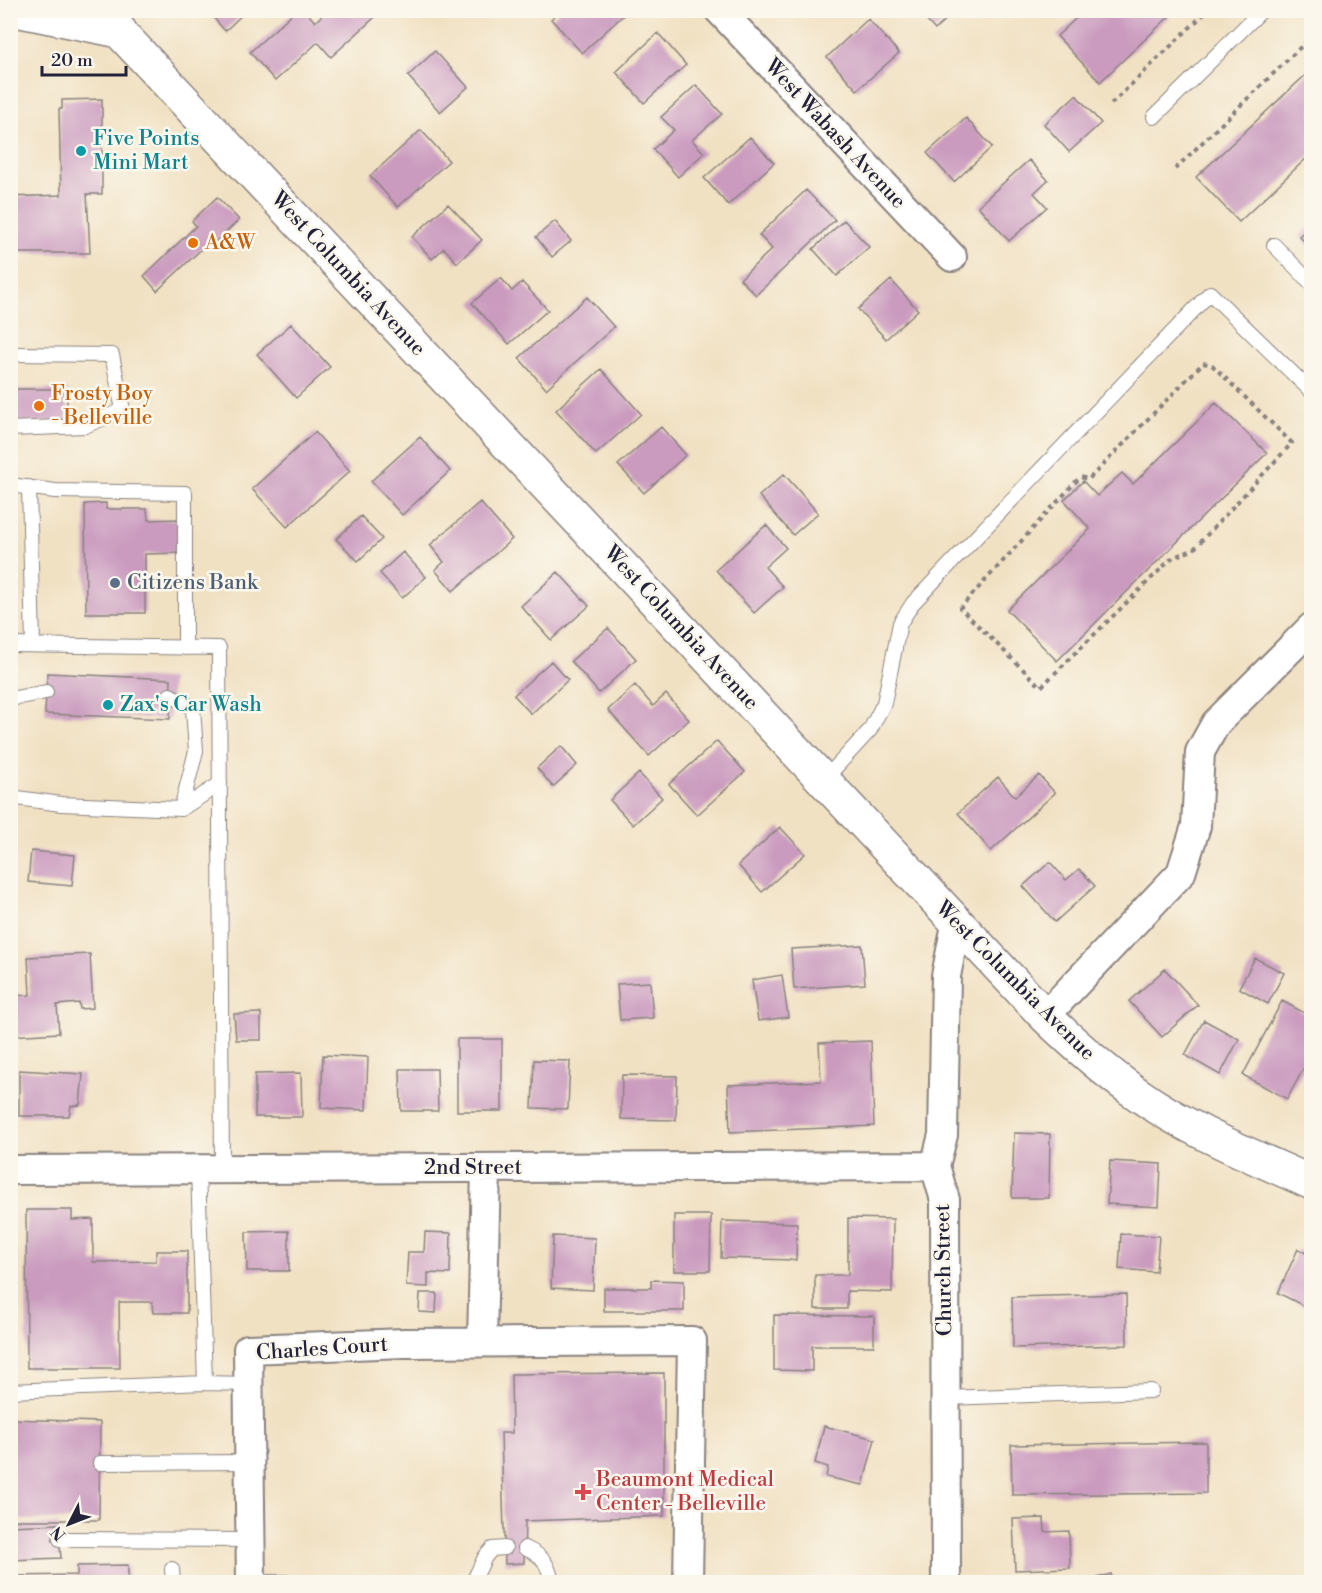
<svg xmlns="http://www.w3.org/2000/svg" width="1322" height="1593" viewBox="0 0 1322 1593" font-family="'Libre Bodoni',serif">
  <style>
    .building { fill: #ca9bbf }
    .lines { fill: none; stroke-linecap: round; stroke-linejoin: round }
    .service-casing { stroke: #8a827f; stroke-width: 16 }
    .minor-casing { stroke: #8a827f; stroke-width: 32 }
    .secondary-casing { stroke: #8a827f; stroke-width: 36 }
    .path { stroke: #8a827f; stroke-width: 4; stroke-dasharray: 4.5 4.5; stroke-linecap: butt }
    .service { stroke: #fff; stroke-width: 14 }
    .minor { stroke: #fff; stroke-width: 28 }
    .secondary { stroke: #fff; stroke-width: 33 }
    .culture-dot { fill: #0f9aa8; stroke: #fbf7ec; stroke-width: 2 }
    .food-dot { fill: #e8710a; stroke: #fbf7ec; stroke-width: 2 }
    .service-dot { fill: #5c6f8a; stroke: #fbf7ec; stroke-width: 2 }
    .health-dot { fill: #e0444e; stroke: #fbf7ec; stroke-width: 2 }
    .labels { text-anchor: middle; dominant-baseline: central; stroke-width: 5; stroke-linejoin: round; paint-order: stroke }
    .street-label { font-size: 21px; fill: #22223b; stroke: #fbf7ec }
    .culture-label { font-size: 21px; fill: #0d838f; stroke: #fbf7ec; text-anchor: start }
    .food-label { font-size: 21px; fill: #c56008; stroke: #fbf7ec; text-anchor: start }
    .service-label { font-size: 21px; fill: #4e5e75; stroke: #fbf7ec; text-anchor: start }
    .health-label { font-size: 21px; fill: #be3a42; stroke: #fbf7ec; text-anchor: start }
  </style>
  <rect width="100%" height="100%" fill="#fbf7ec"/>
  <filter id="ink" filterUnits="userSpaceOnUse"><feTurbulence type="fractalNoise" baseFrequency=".0167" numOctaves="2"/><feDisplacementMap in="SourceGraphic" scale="12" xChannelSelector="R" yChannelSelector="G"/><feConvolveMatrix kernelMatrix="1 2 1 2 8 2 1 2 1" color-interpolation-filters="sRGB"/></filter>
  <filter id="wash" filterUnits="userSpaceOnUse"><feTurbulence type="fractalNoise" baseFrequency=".008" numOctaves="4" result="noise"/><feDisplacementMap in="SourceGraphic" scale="24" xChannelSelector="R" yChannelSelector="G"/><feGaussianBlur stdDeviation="1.35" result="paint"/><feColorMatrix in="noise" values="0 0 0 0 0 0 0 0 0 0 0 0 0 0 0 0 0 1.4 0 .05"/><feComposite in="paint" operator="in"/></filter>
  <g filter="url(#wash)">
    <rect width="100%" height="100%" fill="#f1e1c3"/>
    <g id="blocks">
      <!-- building -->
      <path class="building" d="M207 10H247L225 31Z
        M296 10H305L315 22 328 10H367L374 18 331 57 318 42 275 81 250 52Z
        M561 10H629L582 53 551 19Z
        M917 10H956L935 30Z
        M1085 10H1176L1100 82 1057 36Z
        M868 19 899 53 857 90 827 57Z
        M658 33 686 65 644 103 616 72Z
        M435 51 468 87 440 112 408 76Z
        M1312 69V153L1239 222 1196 177Z
        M696 85 722 114 692 140 704 153 678 177 653 149 674 130 661 117Z
        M1076 95 1101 123 1069 152 1044 124Z
        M102 99V194H87L90 253H10V197L61 195 59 109H62V100Z
        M966 118 992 147 954 182 927 153Z
        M421 130 449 161 398 207 370 176Z
        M750 137 774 163 728 205 704 178Z
        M1029 160 1048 180 1034 193 1047 207 1009 241 978 206Z
        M806 190 835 220 756 295 740 279 772 249 759 235Z
        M217 197 239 220 213 244 210 241 157 291 144 276 196 226 192 221Z
        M448 204 482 240 457 263 444 248 432 259 412 237Z
        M844 220 869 247 837 276 813 249Z
        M555 221 571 241 552 257 536 237Z
        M1312 225V249L1299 236Z
        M501 278 512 291 522 282 548 310 509 344 472 303Z
        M891 280 918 310 886 339 858 309Z
        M587 297 614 327 546 389 519 358Z
        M291 324 330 367 296 398 257 354Z
        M601 369 641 414 596 454 556 410Z
        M10 389H67V422H10Z
        M1216 403 1267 453 1057 661 1007 610 1090 529 1064 500 1083 481 1097 496 1122 473 1133 484Z
        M661 427 686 455 644 493 618 465Z
        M315 432 350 471 287 527 252 489Z
        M420 437 450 471 402 515 371 481Z
        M784 474 818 513 793 535 759 496Z
        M480 502 512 539 453 591 435 570 444 562 430 545Z
        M106 503V509H147L148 520 180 519V553L145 554V613H86L85 504Z
        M361 516 382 539 358 561 336 539Z
        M766 525 786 548 765 567 783 587 754 613 716 570Z
        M403 552 426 577 402 598 380 573Z
        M558 572 589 606 551 640 521 606Z
        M608 628 636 659 599 693 571 661Z
        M551 661 568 680 531 714 514 695Z
        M47 673 171 679 170 719 45 714Z
        M635 685 653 706 666 694 689 720 649 756 608 710Z
        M717 741 745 772 697 815 669 784Z
        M561 746 577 765 553 787 537 768Z
        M639 773 662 798 633 825 610 800Z
        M1039 775 1055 793 991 851 958 813 998 777 1015 797Z
        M780 827 805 854 762 892 738 865Z
        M31 851 75 855 72 886 28 882Z
        M1050 862 1066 880 1079 869 1095 886 1055 922 1023 886Z
        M862 945 865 984 794 989 791 949Z
        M90 954 93 1008 80 1009 79 1003 57 1005 59 1033 10 1036V996L30 995 28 957Z
        M1255 958 1284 973 1268 1004 1239 988Z
        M1165 969 1198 1005 1162 1037 1129 1001Z
        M782 975 788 1017 758 1021 752 980Z
        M650 982 653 1018 620 1020 617 984Z
        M1282 1001 1312 1017V1053L1287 1099 1243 1075Z
        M261 1013V1040H236L234 1014Z
        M1204 1020 1239 1039 1220 1075 1185 1055Z
        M457 1039H502V1111H457Z
        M871 1041 874 1126 730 1132 728 1085 821 1081 819 1043Z
        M323 1055 368 1057 366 1110 321 1108Z
        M534 1060 570 1061 568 1109 532 1108Z
        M400 1069H437L438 1111H401Z
        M19 1070 83 1074 80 1105 71 1106 69 1116H19Z
        M301 1073 302 1117H255V1074Z
        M622 1075 677 1076 676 1120 621 1119Z
        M1014 1133 1050 1134 1049 1198H1012Z
        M1110 1161 1161 1164 1159 1207 1107 1204Z
        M26 1210H72V1220L93 1219V1262L156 1261V1251H187V1313H153L152 1302H119L120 1368H27Z
        M674 1215H711L710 1271H674Z
        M848 1218 893 1219 892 1292 847 1291V1309H815V1275H848Z
        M722 1221 797 1223 796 1260 721 1258Z
        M289 1231V1271H247L246 1232Z
        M425 1232 451 1233 450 1274 428 1273V1287L406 1286 408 1252H424Z
        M1121 1234 1159 1236 1156 1272 1119 1269Z
        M553 1236 595 1238 593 1290 551 1288Z
        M1298 1249 1312 1256V1300L1308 1308 1278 1293Z
        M651 1280 684 1281V1311H604V1288H651Z
        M420 1293H437L436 1313 419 1312Z
        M1126 1294 1127 1345 1013 1348 1012 1297Z
        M774 1315 874 1316V1346H812V1371L774 1370Z
        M664 1373V1516L525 1521 524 1563 505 1564 501 1433H512L511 1374Z
        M10 1419 100 1422 99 1520H10Z
        M824 1426 875 1439 863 1485 826 1477 828 1467 815 1463Z
        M1206 1442V1493L1012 1495 1011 1445Z
        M1044 1518 1045 1532 1069 1531 1070 1568 1015 1570 1013 1519Z
        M58 1524 61 1558 10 1560V1526Z
        M128 1565V1582H10V1576L77 1575V1566Z
        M1111 1574 1113 1582H1095L1094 1579Z"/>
    </g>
  </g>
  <g filter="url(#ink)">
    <use href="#blocks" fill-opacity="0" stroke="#8a827f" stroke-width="1.5"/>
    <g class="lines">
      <!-- service casing -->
      <g class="service-casing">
        <path id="service" d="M1154 117 1262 10
          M1274 245 1312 284
          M10 354 112 355 123 410 85 426 10 429
          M10 485 55 491 185 493V648
          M29 487 33 645
          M10 645 219 648 222 1169
          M10 699 46 692
          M824 780 870 730 884 703 900 623 913 603 1210 293 1312 392
          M10 797 61 804 181 809 196 751 193 708 170 695
          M181 809 220 784
          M198 1169 205 1383 248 1384
          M10 1391 205 1383
          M945 1398 1151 1391
          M100 1463 249 1462
          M60 1539 250 1540
          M525 1548C543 1556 548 1563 552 1582
          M172 1569 173 1582
          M251 1582H286
          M473 1582 485 1557 492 1549 505 1548"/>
      </g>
      <!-- minor casing -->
      <g class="minor-casing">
        <path id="minor" d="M719 10 952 257
          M1045 1016 1181 873 1196 826 1200 752 1216 723 1312 627
          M10 1170 935 1166
          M482 1342 486 1168
          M251 1582 248 1349 405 1343 692 1341 688 1582
          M946 1582 945 1200 935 1166 943 1135 946 976 956 925"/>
      </g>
      <!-- secondary casing -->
      <g class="secondary-casing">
        <path id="secondary" d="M16 10 120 31
          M99 10 1045 1016C1074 1044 1103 1070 1136 1093 1189 1131 1253 1156 1312 1183"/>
      </g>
      <!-- path -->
      <path class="path" d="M1111 104 1208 10
        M1175 169 1312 36
        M1203 363 1212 365 1292 443 1193 550 1173 557 1041 687 960 608 1080 477 1089 479Z"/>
      <!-- service -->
      <use href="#service" class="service"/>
      <!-- minor -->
      <use href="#minor" class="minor"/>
      <!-- secondary -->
      <use href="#secondary" class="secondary"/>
    </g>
  </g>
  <!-- markers -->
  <g class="culture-dot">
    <circle cx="81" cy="151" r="6"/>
    <circle cx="108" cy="705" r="6"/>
  </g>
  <g class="food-dot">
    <circle cx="193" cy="243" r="6"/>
    <circle cx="39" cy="406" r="6"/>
  </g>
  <circle class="service-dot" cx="115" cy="583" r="6"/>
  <path class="health-dot" d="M580 1483h6v6h6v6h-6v6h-6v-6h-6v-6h6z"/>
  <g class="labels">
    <!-- street labels -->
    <g class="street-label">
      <text transform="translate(835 134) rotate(47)">West Wabash Avenue</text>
      <text transform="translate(348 274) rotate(47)">West Columbia Avenue</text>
      <text transform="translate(681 628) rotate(47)">West Columbia Avenue</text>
      <text transform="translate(1015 981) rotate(45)">West Columbia Avenue</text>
      <text x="473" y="1168">2nd Street</text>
      <text transform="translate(944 1270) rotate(-91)">Church Street</text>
      <text transform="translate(322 1349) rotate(-4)">Charles Court</text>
    </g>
    <!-- culture labels -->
    <g class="culture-label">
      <text x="93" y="139">Five Points<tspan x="93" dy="24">Mini Mart</tspan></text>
      <text x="120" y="705">Zax's Car Wash</text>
    </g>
    <!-- food labels -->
    <g class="food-label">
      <text x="205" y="243">A&amp;W</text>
      <text x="51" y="394">Frosty Boy<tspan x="51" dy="24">- Belleville</tspan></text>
    </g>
    <!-- service labels -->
    <g class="service-label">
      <text x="127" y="583">Citizens Bank</text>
    </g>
    <!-- health labels -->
    <g class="health-label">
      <text x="596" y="1480">Beaumont Medical<tspan x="596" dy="24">Center - Belleville</tspan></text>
    </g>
  </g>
  <!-- margin -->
  <rect width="1322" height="1593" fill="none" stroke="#fbf7ec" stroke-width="36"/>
  <!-- north arrow -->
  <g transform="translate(69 1524) rotate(228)" stroke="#fbf7ec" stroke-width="4.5" paint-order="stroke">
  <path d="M0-4.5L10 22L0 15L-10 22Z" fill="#22223b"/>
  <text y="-9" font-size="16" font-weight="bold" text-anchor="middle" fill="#22223b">N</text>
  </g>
  <!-- scale -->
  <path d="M42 66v9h84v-9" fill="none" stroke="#22223b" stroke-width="3"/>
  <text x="51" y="66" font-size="18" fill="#22223b" stroke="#fbf7ec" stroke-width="4.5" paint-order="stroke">20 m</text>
</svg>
